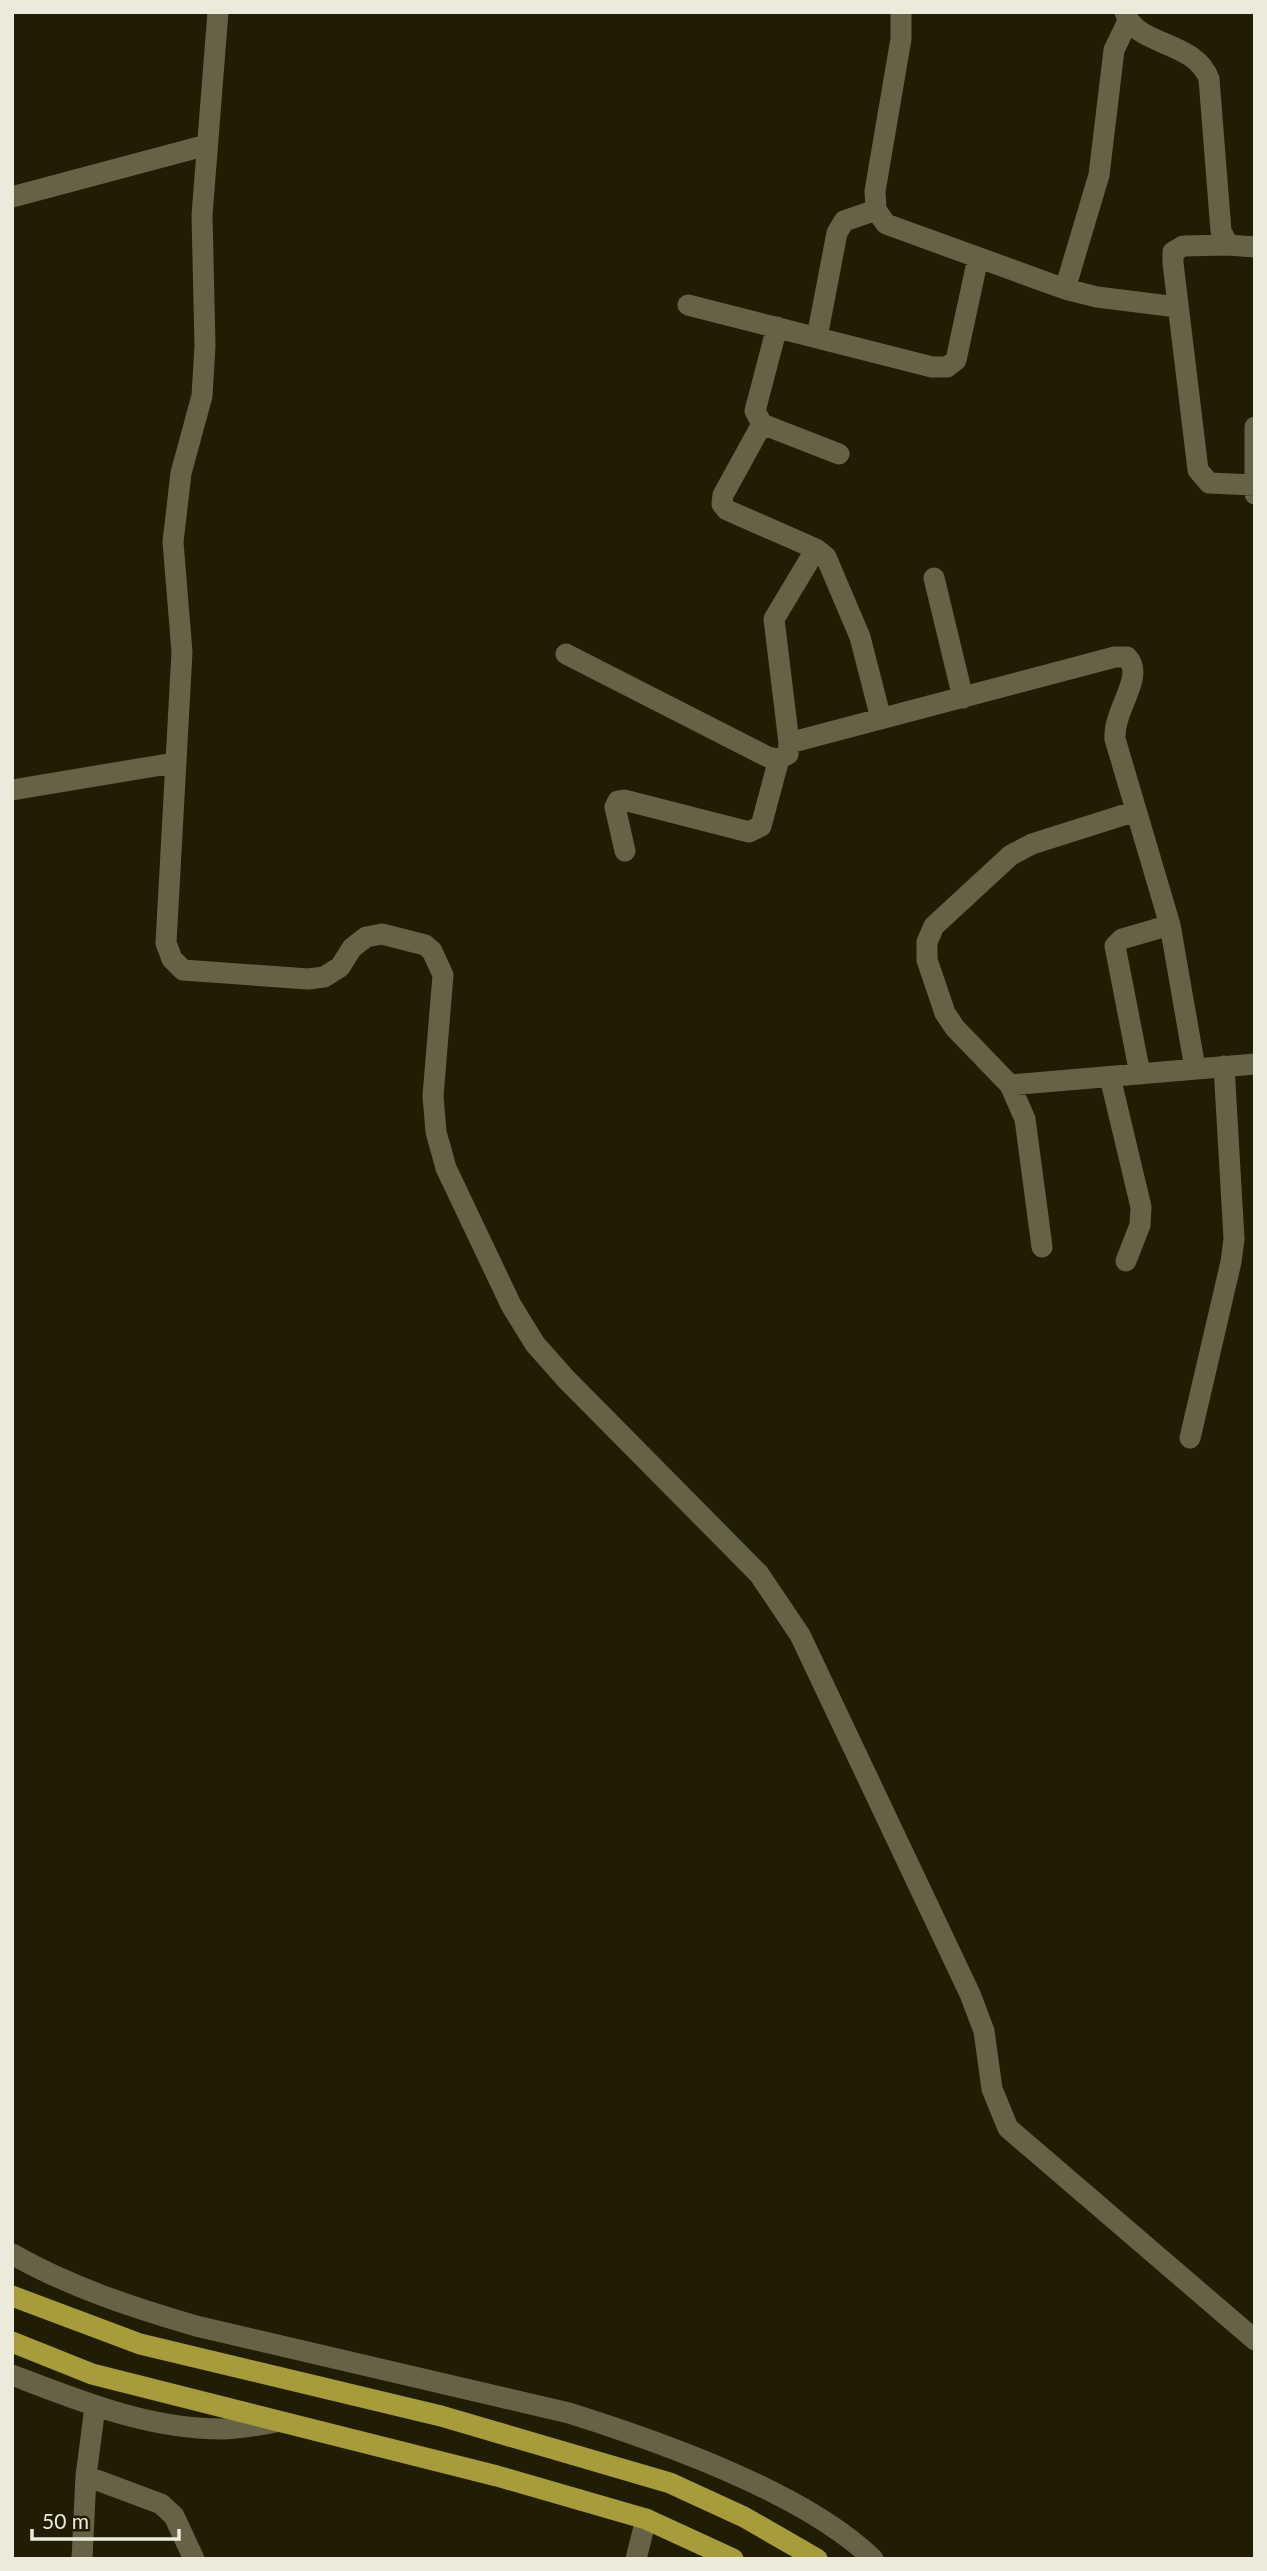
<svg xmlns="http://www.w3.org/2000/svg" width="1267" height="2571" viewBox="0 0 1267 2571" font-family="Lato,sans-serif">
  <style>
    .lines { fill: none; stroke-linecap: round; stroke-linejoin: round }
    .minor { stroke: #656246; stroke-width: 21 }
    .highway { stroke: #a69c3b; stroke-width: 21 }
  </style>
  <rect width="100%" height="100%" fill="#201d04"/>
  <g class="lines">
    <!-- minor -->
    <path class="minor" d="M218 12 202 215 205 346 202 396 181 473 173 542 182 652 166 943 172 959 183 970 308 979 324 977 340 967 352 948 366 937 382 934 425 945 432 951 443 975 433 1096 436 1132 446 1168 511 1305 535 1344 566 1379 759 1574 800 1635 970 1994 984 2031 992 2089 1008 2128 1255 2340
      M901 12V39L875 191 876 210 886 224 1065 289 1097 297 1177 307
      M1125 12C1136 47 1195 40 1209 79L1221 231 1228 245 1255 247
      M12 197 207 145
      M1228 245 1183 246 1173 252V263L1198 470 1209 483 1254 485
      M1065 289 1099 175 1114 50 1128 21
      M688 305 932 367H947L956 360 978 258
      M777 327 755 411 762 424 839 454
      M817 337 837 233 844 221 876 210
      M762 424 723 495 722 504 727 510 816 549 826 557 860 637 881 719
      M1255 427V494
      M934 578 963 698
      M566 654 768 757 779 759 788 754 789 743 774 619 816 549
      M789 743 1115 657H1127C1146 677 1113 709 1115 739L1170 925 1195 1068
      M12 790 174 763
      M625 851 615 807 618 801 624 800 749 832 761 826 779 759
      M1140 1074 1115 946 1122 939 1170 925
      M1110 1077 1141 1207 1140 1225 1126 1261
      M1010 1085 1255 1064
      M1042 1247 1025 1119 1010 1085 955 1028 945 1013 927 960V942L934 926 1011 855 1032 844 1136 811
      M1190 1438 1231 1262 1234 1239 1224 1066
      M12 2254C70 2287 131 2307 196 2326L569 2413C661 2442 804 2492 873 2559
      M12 2375C80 2401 148 2429 222 2429 240 2429 259 2425 276 2422
      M86 2476 161 2504 174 2516 194 2559
      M82 2559 86 2476 95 2407
      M636 2559 646 2519"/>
    <!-- highway -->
    <path class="highway" d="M12 2296 140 2344 441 2416 670 2483 744 2517 817 2559
      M12 2342 92 2374 497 2476 646 2519 733 2559"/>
  </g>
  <!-- border -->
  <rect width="1267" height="2571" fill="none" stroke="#ecebdb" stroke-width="28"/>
  <!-- scale -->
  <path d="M32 2529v10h147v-10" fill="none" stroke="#ecebdb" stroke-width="3.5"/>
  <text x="42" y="2529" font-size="21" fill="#ecebdb" stroke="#201d04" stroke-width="5" paint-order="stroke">50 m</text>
</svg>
